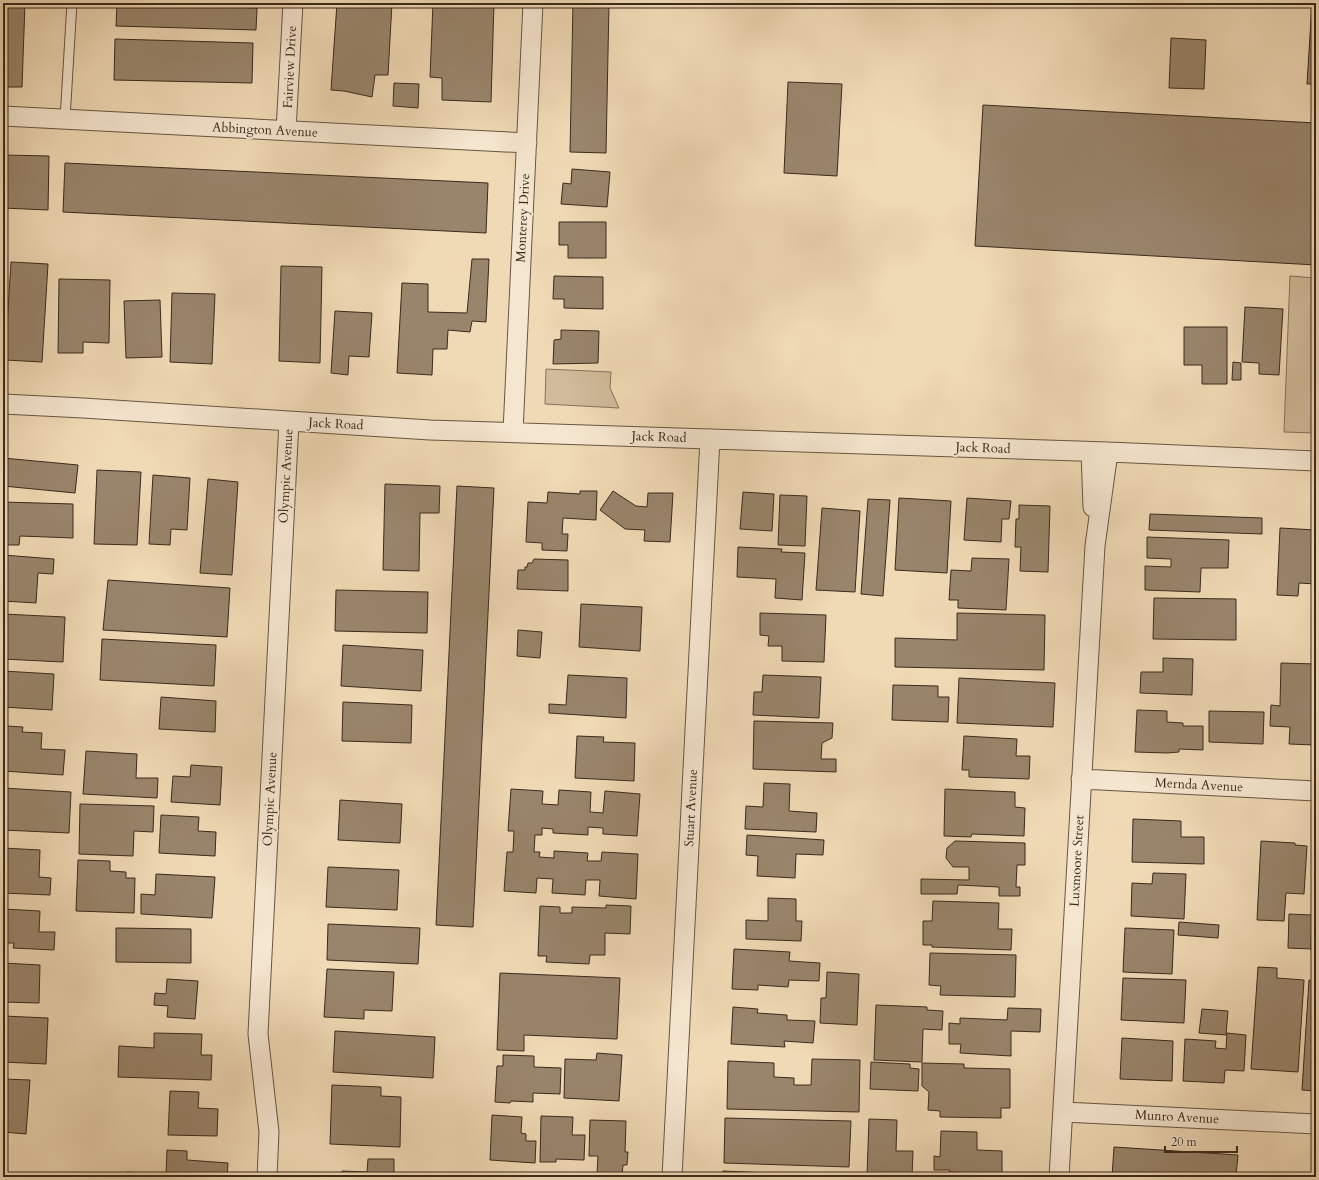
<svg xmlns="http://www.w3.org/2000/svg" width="1319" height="1180" viewBox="0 0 1319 1180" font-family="Cardo,serif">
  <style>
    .green { fill: #d1bb9b; stroke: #86725c }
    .building { fill: #99856c; stroke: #3a2a1c }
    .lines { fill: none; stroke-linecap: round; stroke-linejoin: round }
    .lane-casing { stroke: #685642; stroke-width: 11 }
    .street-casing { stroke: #685642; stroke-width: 21 }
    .lane { stroke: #f5e6cf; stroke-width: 9 }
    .street { stroke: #f5e6cf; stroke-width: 19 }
    .labels { text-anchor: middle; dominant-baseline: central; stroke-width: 4; stroke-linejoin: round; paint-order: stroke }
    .street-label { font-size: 13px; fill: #3a2a1c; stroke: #f5e6cf }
  </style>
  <rect width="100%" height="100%" fill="#f0d9b5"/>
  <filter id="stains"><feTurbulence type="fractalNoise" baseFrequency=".005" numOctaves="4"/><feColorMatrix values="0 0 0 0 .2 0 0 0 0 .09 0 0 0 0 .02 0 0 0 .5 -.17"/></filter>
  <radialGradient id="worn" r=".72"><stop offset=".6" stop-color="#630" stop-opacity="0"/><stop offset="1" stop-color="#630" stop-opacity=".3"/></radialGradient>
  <!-- green -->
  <path class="green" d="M1290 276 1316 278V433L1284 432Z
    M546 369 611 372 610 388 619 408 545 404Z"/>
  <!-- building -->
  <path class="building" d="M3 3H25L22 87H3Z
    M337 3H392L388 75H375L372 97 344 91 331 90Z
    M433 3H494L491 102 442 100V78L430 77Z
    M573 3H609L606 153 570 152Z
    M1312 3H1316V84H1307Z
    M117 4 257 8 256 30 116 26Z
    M1171 38 1206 40 1204 89 1169 88Z
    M115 39 253 43 252 83 114 80Z
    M788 82 842 84 837 176 784 173Z
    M394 83 419 84 418 108 393 106Z
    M983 105 1316 123V265L975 246Z
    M3 155 49 156 48 210 3 208Z
    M65 163 488 183 486 233 63 212Z
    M572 169 610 172 607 207 561 204 563 183 571 184Z
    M559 222H606V258H568V245H559Z
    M472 259H489L486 322 472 321 470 332 448 330 447 349H433L432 375 397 373 402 283 428 284V312L467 313Z
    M11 262 48 264 42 362 5 360Z
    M281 266 322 267 320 363 279 361Z
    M554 276 603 277V309L564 308V299H553Z
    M59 279 110 280 109 343 83 342V353H58Z
    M172 293 215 294 212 364 170 362Z
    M160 300 162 357 126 358 124 301Z
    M1245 307 1283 309 1279 375 1259 374V363L1242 362Z
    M335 311 372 313 369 357 349 356 348 375 331 373Z
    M1184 327H1227V384H1202V365H1184Z
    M561 330 599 331 598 363 553 364 554 340 561 339Z
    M1233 362 1241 363V380H1232Z
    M3 458 78 465 75 493 3 486Z
    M97 470 141 472 137 545 94 544Z
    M153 475 190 478 187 530 171 529 170 545 149 544Z
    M208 479 238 482 232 575 200 573Z
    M385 484 440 486 439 513H420L419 571 383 570Z
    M457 486 494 488 473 927 436 925Z
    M580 491H597L596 520 563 518 562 534H568L567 551 542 550V543L526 542 528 502 547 503 548 492 580 494Z
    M613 491 636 506 647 507 648 493H673L670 542 644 541 645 530 625 529 600 510Z
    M743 492 774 494 772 531 740 529Z
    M780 495 807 496 805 546 778 545Z
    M899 498 951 501 947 573 895 570Z
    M967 498 1011 501 1009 519H1002L1001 542 964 540Z
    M868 499 890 500 883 596 861 594Z
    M3 502 73 504V538L20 536 19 545H3Z
    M1019 505 1050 506 1048 572 1020 571 1021 547H1015L1016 519H1019Z
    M822 508 860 511 855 592 816 590Z
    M1150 514 1262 518V534L1149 530Z
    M1280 528 1316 530V584L1299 583 1298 596 1277 595Z
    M1147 537 1229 540 1228 568H1201L1200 592 1145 590V566L1171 567V559L1147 558Z
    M738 547 782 549 781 552 805 553 802 600 775 598 776 579 737 577Z
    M3 555 54 559 53 574 38 573 36 603 3 601Z
    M972 558 1009 559 1006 610 958 608V600H949L951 570 971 571Z
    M534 559 568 560V591L517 589 518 570H525V567H527L528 563H532Z
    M108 580 230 588 227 637 103 630Z
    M336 590 428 592 427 633 335 631Z
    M1154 598 1236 599V640L1153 639Z
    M581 604 642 607 640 651 579 647Z
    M760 613 826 615 824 662 782 661V646H768L769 636 760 635Z
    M957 613 1045 615 1044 670 895 667V638L957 640Z
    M3 614 65 617 63 662 3 659Z
    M518 630 542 632 540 658 517 656Z
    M102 639 216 645 214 686 100 680Z
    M343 645 423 650 421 691 341 686Z
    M1163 658 1193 659 1192 695 1140 693 1141 672H1163Z
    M1281 663 1316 664 1315 745 1289 744 1290 727 1270 726 1271 705 1280 706Z
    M3 671 54 674 52 710 3 707Z
    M568 675 627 678 626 718 549 713V704L566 705Z
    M763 675 821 677 819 718 753 715 754 692H762Z
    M959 678 1055 683 1053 727 957 723Z
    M893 685 938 686V697H949L948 722 892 720Z
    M161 697 216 701 215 732 159 729Z
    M343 702 412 705 411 743 342 741Z
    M1137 710 1167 711V722L1183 723V726H1203V750L1179 749V752L1167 753 1135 752Z
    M1209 711 1264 712 1263 744 1209 742Z
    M3 718H7V726L23 727 22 732 42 733 41 749 65 750 63 775 3 771Z
    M754 721 833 723 832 738 822 743 821 759H836V772L753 769Z
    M577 736 604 737 603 742 635 743 634 781 575 778Z
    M964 736 1017 739 1016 756H1030L1029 779 969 777V770H962Z
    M86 751 137 754 136 778H158L157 798 83 794Z
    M191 765 222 767 220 805 171 802 173 776 190 777Z
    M764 783 790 784 789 811 817 813 816 832 745 829 746 806 763 807Z
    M3 788 71 792 69 833 3 830Z
    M511 789 543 791 542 804 558 805 559 790 591 792 590 812 603 813 605 791 640 794 637 836 603 834V828L588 827V835L553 833V829L542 828V835H535L534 852H540L539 857 554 858V851L588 853 587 861H601L602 852 638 854 636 899 599 896 600 880H586L585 895 552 893 553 879 537 878 536 893 504 891 507 852H513L514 831H508Z
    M945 789 1015 792V807L1025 808 1024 836 972 834 971 837 944 836Z
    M340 800 402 804 400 843 338 840Z
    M80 804 154 806 153 832 134 831 133 856 79 854Z
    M161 815 199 817 198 831 216 832 215 856 159 853Z
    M1133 819 1181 821V837H1204V864L1132 862Z
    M747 835 824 840 823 855 796 854 795 878 757 876 758 856 746 855Z
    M955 841 1025 843V865H1017L1016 887H1020V896H999V887L958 885 957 894H921V879L969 880V867H953L946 858 947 848Z
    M1261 841 1295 843V845L1307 846 1304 894 1286 893 1284 921 1257 920Z
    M3 848 40 850 39 877 51 878 50 895 3 893Z
    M78 860 110 861V871L126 872V878H135L134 913 76 911Z
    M328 867 399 870 397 910 326 907Z
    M1153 873 1186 874 1184 919 1131 916 1132 883 1152 884Z
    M156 874 215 877 212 918 141 914V894L155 895Z
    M768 898 796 899V921H802L801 941 746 939V920L768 921Z
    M933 901 999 903 998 929H1012L1011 950 932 947V945H923V921H932Z
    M606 905 631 906 630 934 605 933V955H590L589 964 546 962 547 956H538L540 906 560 907V913H572V907L606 908Z
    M3 909 40 911 39 932H55L54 950 13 948 14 943H3Z
    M1289 914 1312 915 1311 949 1288 948Z
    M1179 922 1219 925 1218 938 1178 935Z
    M328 924 420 928 418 964 327 960Z
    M116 928 191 929V963L116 962Z
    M1125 928 1174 930 1172 974 1123 972Z
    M734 949 790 952 789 961 820 963 819 981 789 980 788 987 758 985V990L732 989Z
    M930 953 1016 955 1015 997 940 995 941 986 929 985Z
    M3 963 40 965 39 1003 3 1002Z
    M1258 967 1277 968V978L1304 980 1298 1072 1251 1069Z
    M327 969 394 972 392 1011 364 1010V1019L324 1017Z
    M827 972 859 974 857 1025 820 1023 821 998H826Z
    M500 973 620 978 617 1039 524 1035V1051L497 1050Z
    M1123 978 1186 980 1184 1023 1121 1020Z
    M167 979 198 981 195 1019 167 1017 168 1006 154 1005 155 993 166 994Z
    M1309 980 1316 981V1091L1302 1090Z
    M876 1005 927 1007V1010L943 1011 942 1030 923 1029 922 1062 874 1060Z
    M733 1007 758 1009 757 1013 787 1015V1020L815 1021 813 1043 784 1041 785 1047 731 1044Z
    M1008 1008 1041 1009 1040 1032 1011 1031V1056L960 1053 961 1044H949V1023L960 1024V1018L1007 1020Z
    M1202 1009 1228 1011 1226 1035 1199 1033Z
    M3 1016 48 1018 46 1064 3 1062Z
    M335 1031 435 1037 433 1078 333 1072Z
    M154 1033 202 1034 201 1055H212L211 1080 118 1077 119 1046 154 1048Z
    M1227 1033 1246 1035 1244 1071 1225 1070 1224 1083 1183 1081 1185 1039 1216 1041 1215 1048 1226 1049Z
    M1122 1038 1173 1041 1172 1081 1120 1079Z
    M597 1053 622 1055 619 1101 564 1098 565 1059 596 1060Z
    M503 1055 534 1056V1067L561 1068 560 1094 533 1093V1102L511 1101 510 1103 495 1102 497 1066H503Z
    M812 1059 860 1060 859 1112 727 1109 728 1061 774 1063V1077L794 1078V1085H811Z
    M871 1062 910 1064V1068L919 1069 918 1091 870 1089Z
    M922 1063 964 1064V1068L1010 1069V1108H1001V1118L940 1117V1111L928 1110 929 1092 922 1086Z
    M3 1079 30 1080 26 1134 3 1132Z
    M332 1085 381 1087V1096L401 1097 400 1147 330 1144Z
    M170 1091 199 1092 198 1108 218 1109 217 1136 168 1135Z
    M492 1115 522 1117 521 1133 526 1134V1141H536L535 1163 490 1160Z
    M541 1116 573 1117 572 1135H585L584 1160 556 1159V1162H540Z
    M725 1118 851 1121 849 1167 724 1163Z
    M869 1119 897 1120 896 1151H913L912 1176 867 1175Z
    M590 1120 626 1121 625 1152H628L627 1165H623L622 1175 597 1174 598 1156H589Z
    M941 1131 977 1132V1150L1002 1151V1174L949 1172 950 1170H934V1156L940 1157Z
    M1114 1147 1238 1155 1236 1176 1112 1177Z
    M167 1150 187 1151V1160L228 1163 227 1177H187L166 1175Z
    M368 1159H394V1177H342V1171L367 1172Z
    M723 1171 835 1176V1177H722Z
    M127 1172 157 1174V1177H127Z"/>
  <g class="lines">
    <!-- lane casing -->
    <g class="lane-casing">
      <path id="lane" d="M65 119 72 3"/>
    </g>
    <!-- street casing -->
    <g class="street-casing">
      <path id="street" d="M3 116 527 143
        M286 131 293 3
        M3 404 83 408 430 430 1108 452 1316 461
        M513 432 533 3
        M1091 452 1093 507
        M1081 779 1316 791
        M1063 1112 1316 1124
        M267 1177 269 1132 258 1034 289 421
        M672 1177 710 439
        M1059 1177 1095 546 1108 452"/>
    </g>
    <!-- lane -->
    <use href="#lane" class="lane"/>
    <!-- street -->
    <use href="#street" class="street"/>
  </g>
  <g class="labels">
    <!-- street labels -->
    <g class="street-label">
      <text transform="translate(290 67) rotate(-87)">Fairview Drive</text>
      <text transform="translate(265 130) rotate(3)">Abbington Avenue</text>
      <text transform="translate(523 218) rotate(-87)">Monterey Drive</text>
      <text transform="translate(336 424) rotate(3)">Jack Road</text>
      <text transform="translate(659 437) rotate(2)">Jack Road</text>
      <text transform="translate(983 448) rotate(2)">Jack Road</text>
      <text transform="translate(286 476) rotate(-87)">Olympic Avenue</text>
      <text transform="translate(1199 785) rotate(3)">Mernda Avenue</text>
      <text transform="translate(270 799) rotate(-87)">Olympic Avenue</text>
      <text transform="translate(691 808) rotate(-87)">Stuart Avenue</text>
      <text transform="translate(1077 861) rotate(-87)">Luxmoore Street</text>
      <text transform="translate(1177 1117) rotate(3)">Munro Avenue</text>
    </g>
  </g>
  <!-- margin -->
  <rect width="1319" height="1180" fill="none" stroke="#f0d9b5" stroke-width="16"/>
  <rect x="4" y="4" width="1311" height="1172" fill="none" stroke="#3a2a1c" stroke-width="2"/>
  <rect x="8" y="8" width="1303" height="1164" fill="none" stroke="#3a2a1c"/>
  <!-- scale -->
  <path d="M1165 1146v6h72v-6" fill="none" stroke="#3a2a1c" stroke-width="2"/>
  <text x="1171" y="1146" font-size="12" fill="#3a2a1c" stroke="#f5e6cf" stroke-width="3" paint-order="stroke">20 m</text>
  <rect width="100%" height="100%" filter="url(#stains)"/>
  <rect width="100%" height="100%" fill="url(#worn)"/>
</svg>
